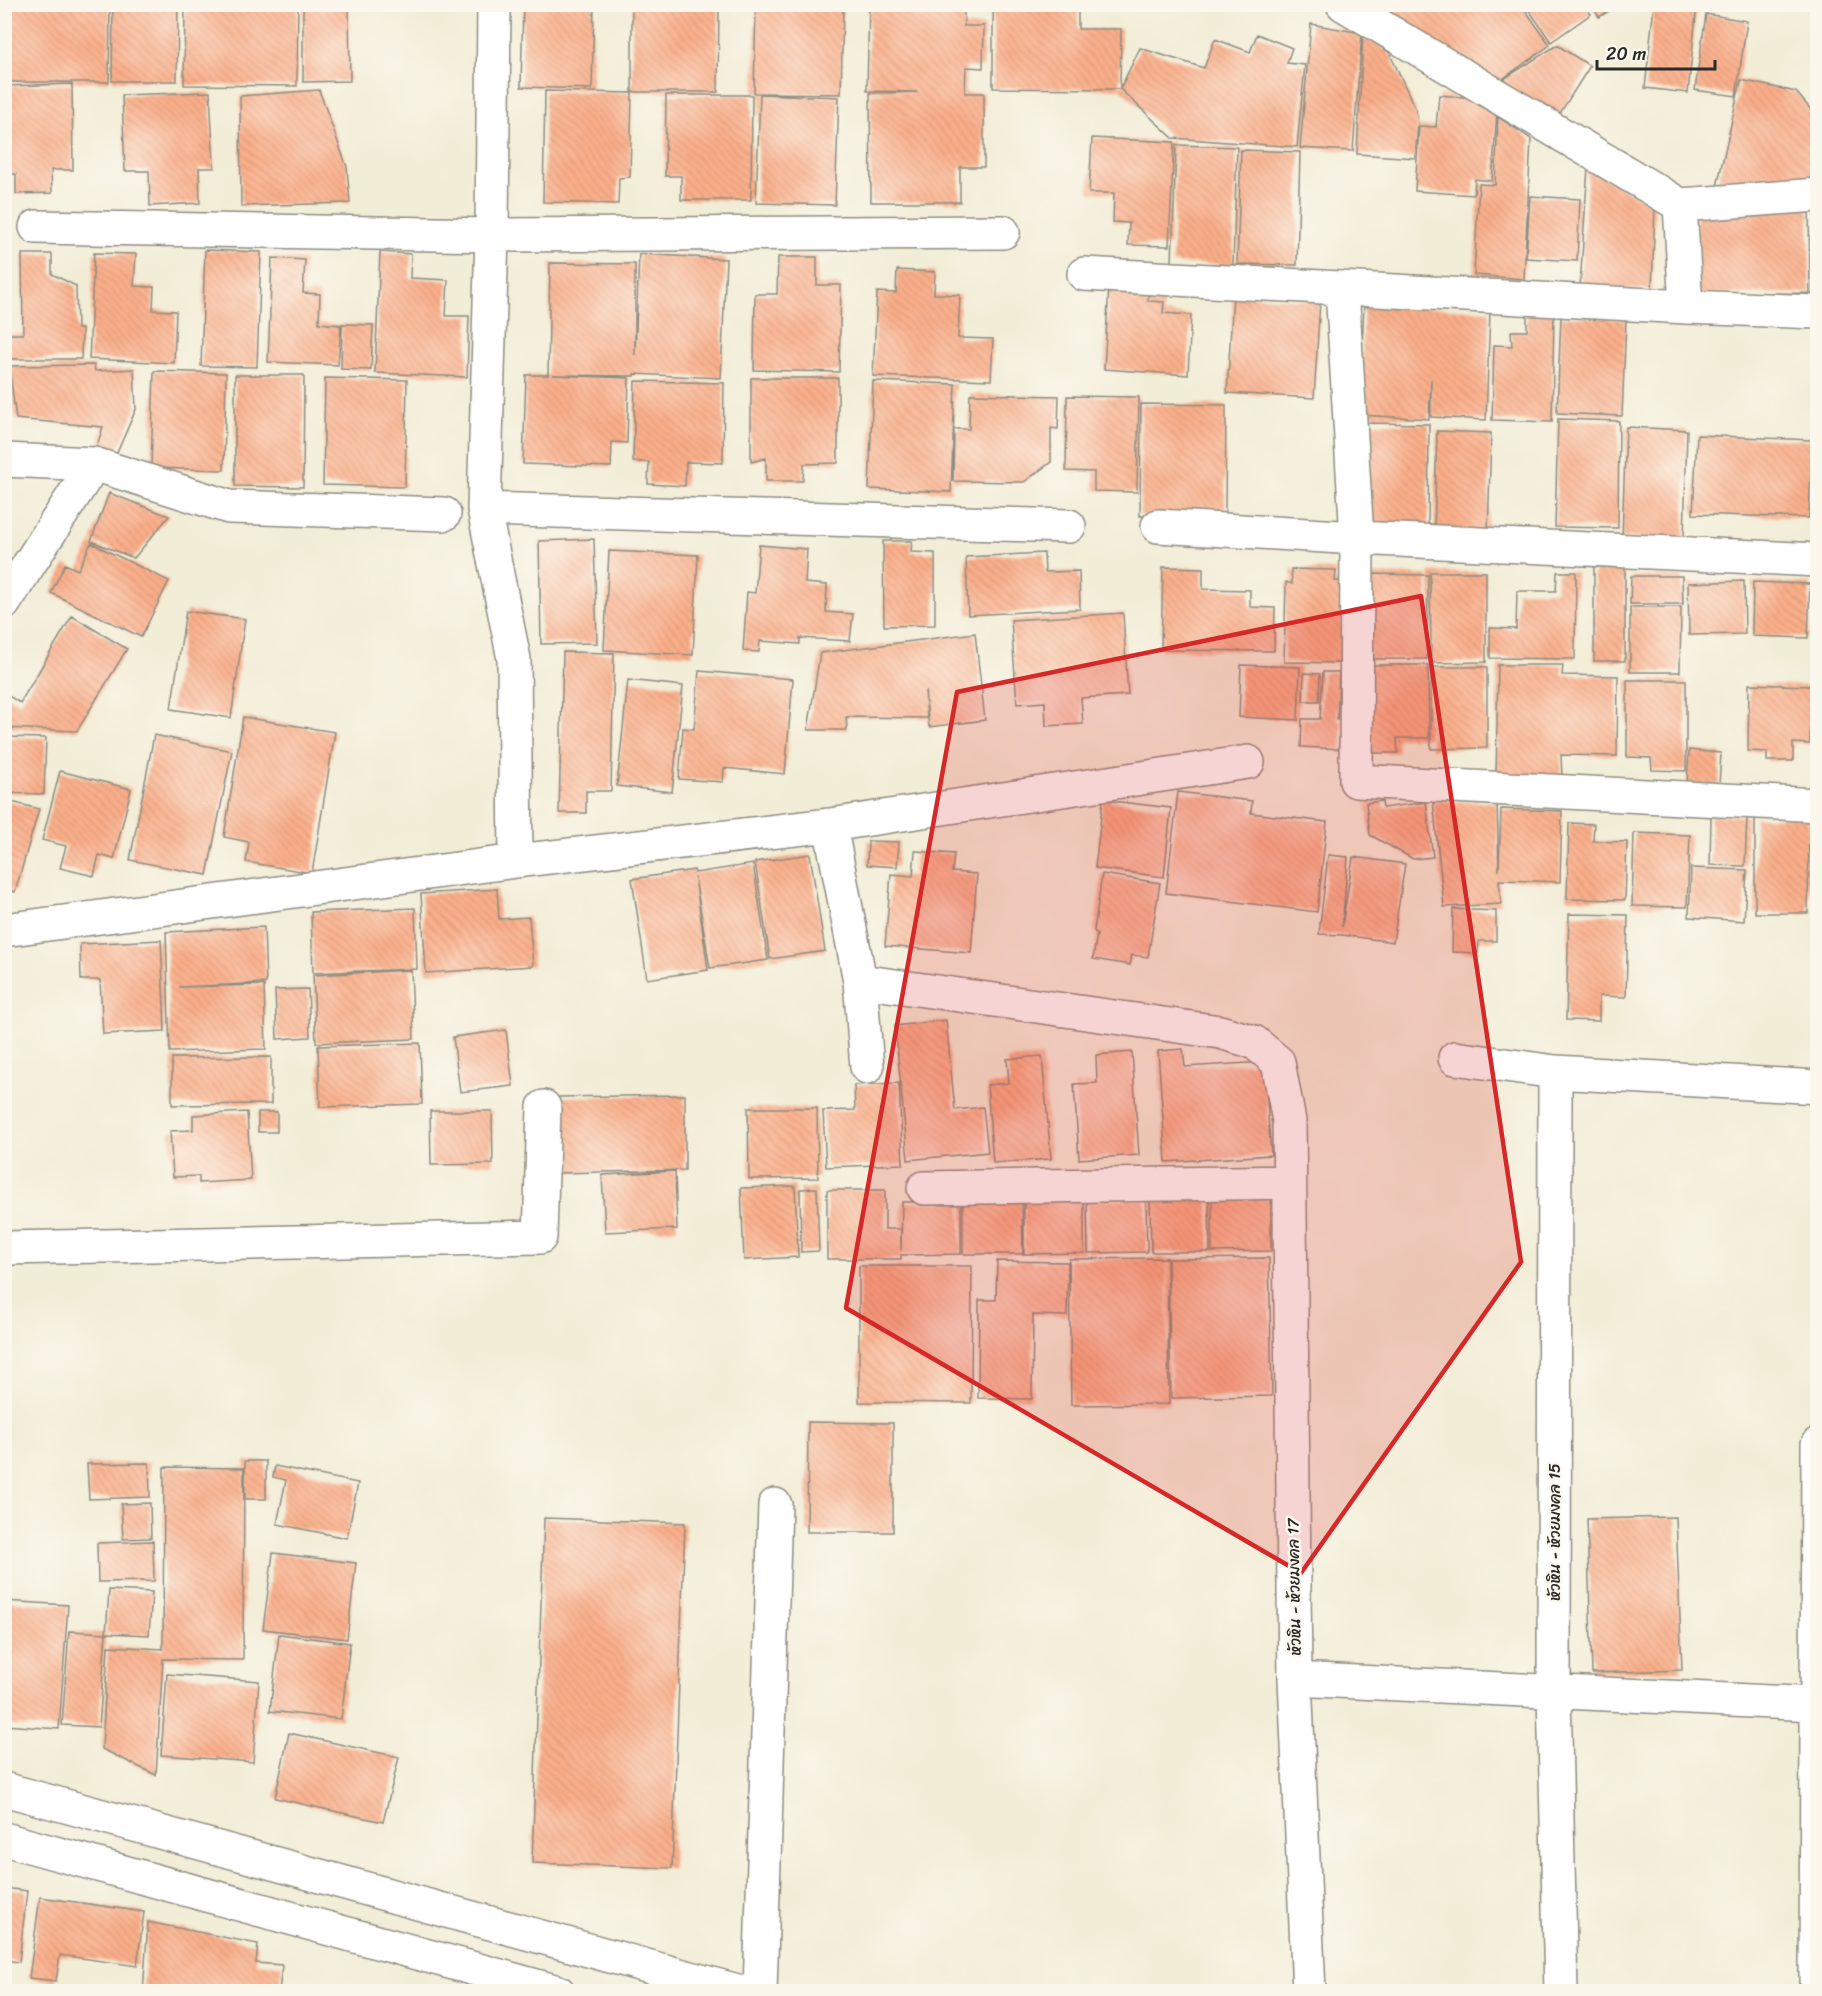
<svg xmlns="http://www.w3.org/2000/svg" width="1822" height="1996" viewBox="0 0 1822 1996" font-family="Sriracha,'Playpen Sans Thai',sans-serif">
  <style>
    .building { fill: url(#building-back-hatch) }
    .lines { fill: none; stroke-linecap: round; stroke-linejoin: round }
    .street-casing { stroke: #8e8c81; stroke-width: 36 }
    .secondary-casing { stroke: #8e8c81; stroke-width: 36 }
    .street { stroke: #fff; stroke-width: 33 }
    .secondary { stroke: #fff; stroke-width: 33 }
    .marked { fill: #d62828; fill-opacity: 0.2; stroke: #d62828; stroke-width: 4.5; stroke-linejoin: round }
    .labels { text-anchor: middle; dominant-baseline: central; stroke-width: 5; stroke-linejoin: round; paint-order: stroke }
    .street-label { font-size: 16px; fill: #2b2b2b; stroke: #fbf7ec }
  </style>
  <defs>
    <pattern id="building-back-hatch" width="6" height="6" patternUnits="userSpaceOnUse" patternTransform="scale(1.5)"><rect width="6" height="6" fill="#fbaf8a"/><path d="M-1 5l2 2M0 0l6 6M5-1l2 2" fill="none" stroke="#d79777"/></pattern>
  </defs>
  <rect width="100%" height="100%" fill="#fbf7ec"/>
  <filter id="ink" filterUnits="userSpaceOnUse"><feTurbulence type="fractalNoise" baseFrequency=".0167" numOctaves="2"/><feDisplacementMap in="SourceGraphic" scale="12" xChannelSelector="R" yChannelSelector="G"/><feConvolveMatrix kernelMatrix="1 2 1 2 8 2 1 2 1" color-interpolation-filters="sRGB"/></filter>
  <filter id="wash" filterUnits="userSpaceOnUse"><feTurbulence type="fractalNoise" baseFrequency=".008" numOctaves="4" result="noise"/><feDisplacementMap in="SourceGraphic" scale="24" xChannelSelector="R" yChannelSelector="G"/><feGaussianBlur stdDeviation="1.35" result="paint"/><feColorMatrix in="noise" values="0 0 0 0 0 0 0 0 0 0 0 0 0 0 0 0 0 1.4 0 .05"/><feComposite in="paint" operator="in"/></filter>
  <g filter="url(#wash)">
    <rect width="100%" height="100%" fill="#f2edd7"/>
    <g id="blocks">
      <!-- building -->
      <path class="building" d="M4 4H110L109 82H4Z
        M113 4H178L177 81H112Z
        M185 4H298L297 86 184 85Z
        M303 4H349L350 81 303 82Z
        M523 4H594L592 89 521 87Z
        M632 4H719L718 92H632Z
        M756 4 843 5 841 94 754 93Z
        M869 4H964V26H984L983 68 966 67 965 93H984V167H960V202H871L870 93 918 92 867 91Z
        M993 4H1078V29H1121L1120 89 993 88Z
        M1394 4H1521L1550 45 1498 82 1384 11Z
        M1525 4H1584L1591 14 1551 42Z
        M1591 4H1621L1599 17Z
        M1654 5H1697L1688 93 1645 88Z
        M1706 14 1747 21 1736 96 1695 90Z
        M1311 24 1362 33 1353 151 1300 148Z
        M1257 34 1292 48 1287 63 1305 65 1297 147 1173 138 1120 89 1140 48 1204 68 1215 39 1250 52Z
        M1363 35 1389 52 1416 110 1418 124 1415 158 1357 154Z
        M1557 45 1590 66 1557 118 1499 82Z
        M1741 80 1796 92 1818 118V182L1716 191Z
        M72 84 73 170H51L52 193 16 194V174H4V86Z
        M319 90 347 167 350 203 241 206 240 96Z
        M545 91 632 93 630 177 619 178 618 204 543 202Z
        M210 92 214 168H199L200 203 150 206 149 171H125L122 95Z
        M760 94 839 97 835 205 756 203Z
        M666 95H752L751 200H681V176H665Z
        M1439 95 1474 98 1497 111 1492 181 1475 179 1474 195 1415 191 1419 126 1436 127Z
        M1498 117 1531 139 1524 279 1474 275 1479 184 1495 185Z
        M1092 138 1174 142 1169 246 1128 245 1129 223 1113 222 1114 193H1089Z
        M1176 145 1237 147 1233 265 1172 263Z
        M1241 150 1300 152 1297 265 1237 264Z
        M1588 168 1655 206 1652 290 1580 286Z
        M1530 196 1580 199 1577 261 1526 258Z
        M1809 205 1810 293 1697 294 1696 206Z
        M205 250 261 252 257 367 201 366Z
        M380 252 411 254 410 278 448 280 446 316H469L467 377 375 373Z
        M94 253 136 254 134 286 154 287 153 310 176 311 174 363 89 359Z
        M22 254H52V274L76 286 77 329H82L81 359H9L8 334H23Z
        M639 254 726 259 721 378 634 374V376L553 375 629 378 627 443 612 442 611 467 523 464 526 375H548L550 263 635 264V355Z
        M778 257H817V285H841L839 372 754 370 755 294H777Z
        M272 258 305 260 303 293 320 294 319 323 341 325 338 365 268 362Z
        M897 270 935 272 934 294 960 295 958 338 993 339 991 380 873 376 877 292 896 293Z
        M1814 270H1818V297L1813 296Z
        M1109 287 1149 290 1148 301 1164 302 1163 313 1191 315 1188 375 1104 369Z
        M1233 295 1320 301 1314 398 1227 393Z
        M1364 304 1490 311 1486 420 1431 417V379L1429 419 1359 415Z
        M1527 311 1554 312 1552 422 1492 420 1494 345 1512 346 1511 331H1527Z
        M1561 316 1626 319 1622 416 1557 413Z
        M342 324 373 325 371 370 341 369Z
        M94 365 95 371 134 369 136 409 116 455 96 449 103 427 16 419 9 366Z
        M154 371 226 373 224 470 151 468Z
        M235 375H304L303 487 235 486Z
        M325 378 407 380 405 487 323 485Z
        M751 378H838V463L804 464 803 481H766V458L751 462Z
        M635 381 724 383 723 463 686 462 685 486 648 484 649 462H633Z
        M873 381 955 384 951 492 869 489Z
        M970 394 1059 396 1058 429 1051 428V462L1024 482 953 481 954 429H969Z
        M1067 396 1139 397 1137 492 1094 491V472L1066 471Z
        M1141 404 1226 405 1225 516H1140Z
        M1558 419 1619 421 1618 528 1555 527Z
        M1365 423 1429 424 1428 532 1364 531Z
        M1626 427 1687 430 1684 540 1622 538Z
        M1437 431 1491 433 1488 534 1434 532Z
        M1697 435 1812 440 1809 518 1693 514Z
        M109 493 169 516 134 558 91 541Z
        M594 539 597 643 541 644 539 541Z
        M883 541H912L911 552 935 553V625L884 626Z
        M91 543 169 581 141 637 51 593 65 564 78 570Z
        M759 545 807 549 805 583 827 585 826 612 853 614 850 641 800 638V644L760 641 759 652 743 651 747 592 755 593Z
        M609 551 698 555 693 655 604 650Z
        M1044 553 1045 572 1079 571 1080 609 968 615 966 557Z
        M1594 559H1625V661H1594Z
        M1163 567 1203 568V589L1250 590V607L1275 608 1274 651 1161 650Z
        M1291 569 1336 570 1335 581H1343L1341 663 1284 662 1286 582 1292 584Z
        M1430 572H1486V662L1431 663Z
        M1557 572H1576L1575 659 1490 658V628L1516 629 1517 591H1556Z
        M1370 574 1428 575 1427 659H1369Z
        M1631 576H1682L1683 604H1630Z
        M1744 581 1745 634 1689 635 1688 583Z
        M1753 582 1810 584 1808 638 1752 636Z
        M1630 607H1681L1680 672H1630Z
        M186 611 245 619 231 718 171 709Z
        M1123 613 1128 695 1081 698 1083 724 1046 726 1045 702 1017 704 1011 620Z
        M72 616 127 649 77 731 4 728V693L20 703Z
        M975 633 985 720 929 727 925 691 927 718 846 717 847 730H808L820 653Z
        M563 652 614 653 611 791H586V813H559Z
        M1241 665 1300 667 1298 720 1239 717Z
        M1364 665H1428L1429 738H1397L1398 753H1364Z
        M1498 665H1563L1562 675 1618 676 1617 756 1561 755 1562 779H1496Z
        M1431 667H1487V748L1431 749Z
        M699 671 793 679 785 774 724 768 723 782 679 779 683 728 694 729Z
        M1323 672H1339L1337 720 1342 721 1341 749 1301 747 1302 719H1320Z
        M1304 673 1320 674 1319 701H1303Z
        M628 680 683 686 672 792 617 786Z
        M1627 680H1686V771L1652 770 1651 758 1627 757Z
        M1749 684 1811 686 1810 744 1793 743V761H1767V752L1748 751Z
        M243 717 335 732 312 873 246 862 249 842 224 837Z
        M154 735 232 751 207 875 130 860Z
        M4 737 46 738 44 794 4 793Z
        M1689 750 1721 753 1719 786 1687 784Z
        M60 771 131 789 114 859 99 855 94 876 60 868 66 846 42 840Z
        M1178 792 1252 801 1251 813 1327 822 1317 912 1166 893Z
        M4 800 39 809 15 892 4 889Z
        M1103 800 1171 808 1164 877 1095 868Z
        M1382 801 1383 808 1426 802 1433 857 1413 859 1370 835 1366 803Z
        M1433 801 1497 802 1499 871 1501 809 1562 811 1560 882 1499 880 1501 904 1444 907Z
        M1711 815 1747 816 1745 866 1710 865Z
        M1755 817H1809L1808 913H1755Z
        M1569 823 1594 824 1593 841 1627 842 1625 900 1567 899Z
        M1634 833 1690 835 1687 907 1632 906Z
        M868 841 899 842 897 867 867 865Z
        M915 851 954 854 952 872 977 874 971 953 885 946 891 874 913 876Z
        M810 854 825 951 770 959 755 862Z
        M1328 855 1348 857 1342 927 1353 857 1405 864 1393 942 1342 935 1319 934Z
        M753 864 768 960 710 968 695 877 708 970 647 979 632 879 694 870 695 873Z
        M1691 868 1747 870 1744 921 1689 917Z
        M1102 874 1160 883 1148 957 1132 955 1130 965 1093 959 1097 934 1094 931Z
        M497 889 499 919 529 917 533 966 426 973 421 894Z
        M415 908 417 969 313 973 311 912Z
        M1453 909 1496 911V941H1479L1478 953 1452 952Z
        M1569 914 1628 915 1626 997 1599 996V1021L1566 1020Z
        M264 927 266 983 179 987 264 985 266 1049 170 1052 166 932Z
        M161 940 165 1031 103 1034 100 980H81L80 944Z
        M411 970 414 1039 316 1043 313 975Z
        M308 989 310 1037 277 1039 275 990Z
        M946 1020 955 1110 983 1107 988 1152 908 1160 895 1026Z
        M506 1030 513 1086 460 1092 453 1037Z
        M420 1043 422 1104 320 1107 318 1046Z
        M1183 1049 1185 1067 1264 1062 1271 1155 1166 1162 1158 1051Z
        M1132 1052 1139 1155 1079 1159 1074 1084 1097 1083 1096 1055Z
        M1042 1056 1051 1159 993 1163 987 1085 1009 1083 1007 1059Z
        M271 1057V1104L172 1105V1058Z
        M899 1083 903 1164 826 1167 823 1111 855 1110 854 1085Z
        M685 1095V1170L559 1173 558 1097Z
        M748 1108H817L818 1178 749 1179Z
        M430 1111H492L493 1164 431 1165Z
        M247 1112 251 1180 199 1183V1176L173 1177 170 1131 193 1130V1115Z
        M258 1112H277V1132H258Z
        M675 1171 677 1229 605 1232 602 1175Z
        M795 1186 798 1257 744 1260 741 1188Z
        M817 1188 819 1251 801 1252 800 1189Z
        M827 1190H885V1229H901V1250L902 1202H961V1254L901 1255V1259H827Z
        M1209 1199 1210 1252H1151L1150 1200Z
        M1212 1199H1271V1251L1212 1252Z
        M1087 1200H1146L1147 1252 1088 1253Z
        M1022 1201 1023 1254H963V1202Z
        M1024 1201H1084V1253L1024 1254Z
        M1167 1258 1169 1404 1071 1405 1069 1259Z
        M1269 1258 1272 1396 1171 1398 1168 1259Z
        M997 1261 1068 1262 1067 1316 1033 1315 1032 1399 978 1398 979 1300H996Z
        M859 1266H972L971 1403 859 1402Z
        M808 1422 893 1423V1532H807Z
        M245 1461H266V1499H245Z
        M149 1463 150 1497 89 1499 87 1464Z
        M275 1466 358 1483 347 1538 277 1524 286 1480 273 1477Z
        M164 1467 244 1468 243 1660 163 1659 156 1775 102 1749 108 1646 163 1649Z
        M150 1503 151 1538 123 1539 121 1504Z
        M1676 1517 1682 1670 1592 1673 1587 1519Z
        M544 1518 685 1523 672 1868 532 1863Z
        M153 1541 154 1581 98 1582 97 1543Z
        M273 1553 356 1563 347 1639 263 1629Z
        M109 1590 152 1592 149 1635 106 1633Z
        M4 1601 68 1605 59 1729 4 1725Z
        M69 1631 106 1633 99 1727 62 1725Z
        M279 1634 350 1643 341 1719 270 1711Z
        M167 1674 259 1681 253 1762 161 1755Z
        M289 1733 399 1757 383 1822 275 1798Z
        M4 1888 27 1891 19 1962 4 1960Z
        M40 1897 144 1912 137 1966 60 1955 56 1981 29 1978Z
        M148 1922 258 1944 256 1963 282 1965 279 1992H143Z"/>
    </g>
  </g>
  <g filter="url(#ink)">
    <use href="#blocks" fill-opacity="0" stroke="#8e8c81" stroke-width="1.5"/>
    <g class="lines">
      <!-- street casing -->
      <g class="street-casing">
        <path id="street" d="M494 4 492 235 484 509 514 659 516 861
          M1343 4 1680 205 1686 307
          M1680 205 1818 195
          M36 227 492 235 1003 232
          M1084 274 1686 307 1818 312
          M1342 288 1357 538 1356 781 1818 805
          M4 460 94 464 229 507 444 514
          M484 509 1069 526
          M1158 526 1357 538 1818 560
          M4 603 94 464
          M830 825 860 981 1220 1032 1254 1042 1278 1062 1289 1121 1295 1679 1309 1992
          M4 930 516 861 830 825 1248 762
          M860 981 867 1067
          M1455 1058 1555 1072 1818 1087
          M1555 1072 1554 1691 1561 1992
          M924 1188 1289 1182
          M4 1248 540 1237 544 1107
          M1295 1679 1815 1704
          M760 1992 775 1505
          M1816 1992 1818 1444"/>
      </g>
      <!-- secondary casing -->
      <g class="secondary-casing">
        <path id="secondary" d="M4 1789 741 1992
          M4 1839 558 1992"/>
      </g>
      <!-- street -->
      <use href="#street" class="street"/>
      <!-- secondary -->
      <use href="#secondary" class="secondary"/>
    </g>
  </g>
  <!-- marked area -->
  <path class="marked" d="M1421 596 1521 1262 1301 1573 846 1308 957 692Z"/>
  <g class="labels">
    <!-- street labels -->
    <g class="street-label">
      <text transform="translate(1554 1532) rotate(-90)">หัวหิน - ห้วยมงคล 15</text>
      <text transform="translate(1294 1587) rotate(-91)">หัวหิน - ห้วยมงคล 17</text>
    </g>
  </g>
  <!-- margin -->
  <rect width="1822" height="1996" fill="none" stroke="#fbf7ec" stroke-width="24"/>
  <!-- scale -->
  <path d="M1597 60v9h118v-9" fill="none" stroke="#2b2b2b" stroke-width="3"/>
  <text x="1606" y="60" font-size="18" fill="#2b2b2b" stroke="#fbf7ec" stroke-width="4.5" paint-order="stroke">20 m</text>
</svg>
